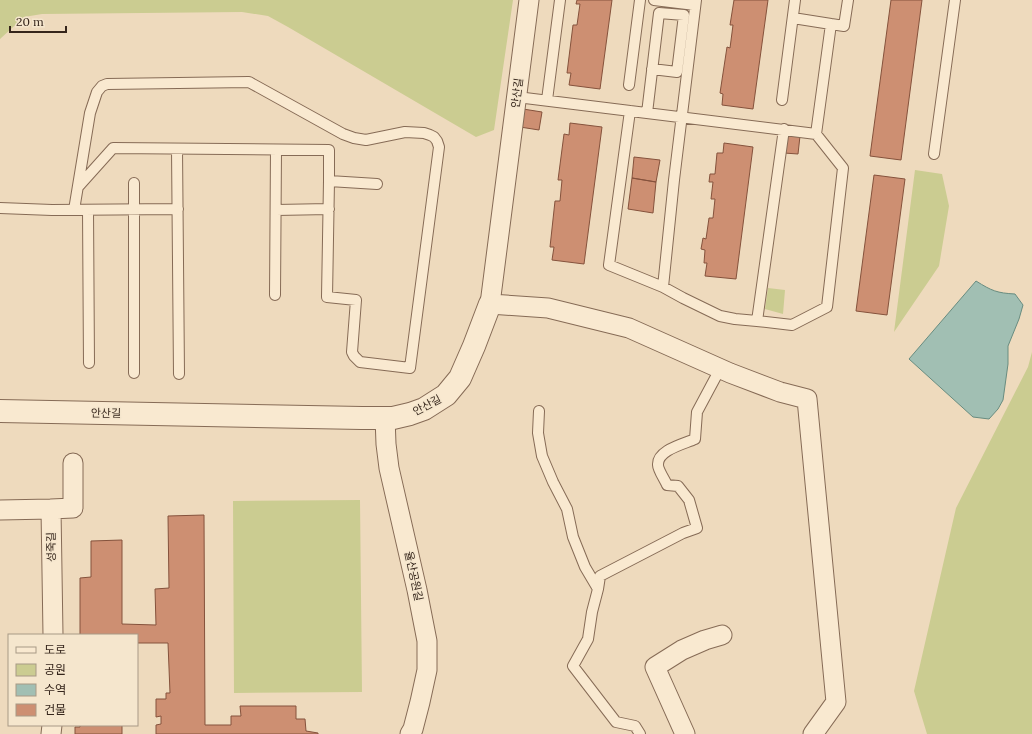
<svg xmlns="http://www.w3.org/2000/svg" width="1032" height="734" viewBox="0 0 1032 734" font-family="Lora,'Noto Sans KR',serif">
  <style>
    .green { fill: #cbcc91 }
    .water { fill: #a1bfb3; stroke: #688c80 }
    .building { fill: #cd8f72; stroke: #85523c }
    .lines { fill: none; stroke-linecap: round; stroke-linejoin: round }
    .service-casing { stroke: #866b56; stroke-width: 12 }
    .minor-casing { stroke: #866b56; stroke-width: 21 }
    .tertiary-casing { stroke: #866b56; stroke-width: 24 }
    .service { stroke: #f9e9d0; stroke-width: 10 }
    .minor { stroke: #f9e9d0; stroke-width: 19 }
    .tertiary { stroke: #f9e9d0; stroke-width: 22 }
    .labels { text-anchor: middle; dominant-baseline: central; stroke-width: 3; stroke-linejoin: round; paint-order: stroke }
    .street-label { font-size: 11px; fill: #35251b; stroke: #f5e6cd }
  </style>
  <rect width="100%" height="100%" fill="#eedabd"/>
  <!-- green -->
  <path class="green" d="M0 0H513L494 130 476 137 288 27 268 16 242 12 42 14 24 17 0 39Z
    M915 170 942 174 949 206 939 266 894 332Z
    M768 288 785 290 783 314 765 309Z
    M1032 352V734H927L914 691 956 508 1028 367Z
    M360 500 362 692 234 693 233 501Z"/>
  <!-- water -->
  <path class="water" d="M976 281C992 291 997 293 1015 294L1023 305 1019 319 1008 346V364L1003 400 998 409 989 419 973 417 909 359Z"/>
  <!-- building -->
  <path class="building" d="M577 0H612L600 89 569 85 571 73H567L573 25H577L580 4H576Z
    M734 0H768L753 109 722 105 723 94 720 93 727 47 730 48 733 25H730Z
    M891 0H922L901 160 870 156Z
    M523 109 542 112 539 130 520 127Z
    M570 123 602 127 584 264 552 260 554 247H550L555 201H560L562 180H558L564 134 569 135Z
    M786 134 800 136 798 154 784 153Z
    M724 143 753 147 736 279 705 276 707 263H704L705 250 701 249 703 238 706 239 709 218H713L715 199H711L713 182H709L710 174H715L717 153H723Z
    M634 157 660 160 656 182 632 178Z
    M874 175 905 179 887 315 856 311Z
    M632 178 656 182 653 213 628 209Z
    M204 515 205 725H231V716H241L240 706H296V719H305L306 731 318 733V734H156V725L161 724V716L156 717V699H166V693H170L168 643H137V635H80V578L91 577V541L122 540V624L156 625 155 589 169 588 168 516Z
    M80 725H122V734H75V727H80Z"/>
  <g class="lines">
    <!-- service casing -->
    <g class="service-casing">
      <path id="service" d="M654 0 695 5
        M793 18 831 24
        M629 85 640 0
        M517 97 816 134 831 24 844 26 848 0
        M547 100 560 0
        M782 100 795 0
        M630 111 609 265 663 287 683 298 720 316 735 319 757 321 784 129
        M647 113 659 13 684 15 677 72 652 69
        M177 149 179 374
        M934 154 955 0
        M329 181 377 184
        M0 208 52 210 178 209
        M74 210 90 113 97 92 102 86 107 84 249 82 343 134 354 138 366 140 405 132 424 133 430 135 434 137 437 141 439 147 410 368 360 362 354 356 352 352 356 300 327 297 329 181V150L113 148 78 187
        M88 210 89 363
        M276 210 329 209
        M663 287 674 180 696 0
        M275 295 276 150
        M757 321 792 325 827 307 843 168 816 134
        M134 373V183
        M539 411 538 433 542 456 553 482 567 509 573 537 585 567 598 589
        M640 734 635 726 616 722 573 666 588 639 592 612 598 589 600 576 683 533 697 528 689 500 678 486 667 485C665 480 658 470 658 465 657 450 684 444 695 439L697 412 720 369"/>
    </g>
    <!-- minor casing -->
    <g class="minor-casing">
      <path id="minor" d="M529 0 490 304 548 308 629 328 730 373 780 392 807 399 836 702 813 734
        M385 417 386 444 389 468 417 590 427 641V670L420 702 413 729 410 734
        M51 509 73 508V463
        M0 510 51 509 53 635
        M51 734 52 725
        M685 734 655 667 682 650 705 640 722 635"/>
    </g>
    <!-- tertiary casing -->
    <g class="tertiary-casing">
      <path id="tertiary" d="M0 411 362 418H393L410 414 424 409 446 395 460 378 474 346 490 304"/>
    </g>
    <!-- service -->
    <use href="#service" class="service"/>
    <!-- minor -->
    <use href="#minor" class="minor"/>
    <!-- tertiary -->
    <use href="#tertiary" class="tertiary"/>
  </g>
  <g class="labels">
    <!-- street labels -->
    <g class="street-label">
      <text transform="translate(517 93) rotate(-83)">안산길</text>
      <text transform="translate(427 405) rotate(-28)">안산길</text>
      <text transform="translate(106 413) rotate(1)">안산길</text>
      <text transform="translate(51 547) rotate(-91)">성죽길</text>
      <text transform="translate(414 576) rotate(78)">율산공원길</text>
    </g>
  </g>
  <!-- legend -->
  <rect x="8" y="634" width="130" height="92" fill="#f5e6cd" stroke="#a89986"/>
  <rect x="16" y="647" width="20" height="6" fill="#f9e9d0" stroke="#a89986"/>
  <text x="44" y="654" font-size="12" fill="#35251b">도로</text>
  <rect x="16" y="664" width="20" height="12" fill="#cbcc91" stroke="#a89986"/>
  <text x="44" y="674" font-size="12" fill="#35251b">공원</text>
  <rect x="16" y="684" width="20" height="12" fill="#a1bfb3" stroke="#a89986"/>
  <text x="44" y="694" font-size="12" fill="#35251b">수역</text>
  <rect x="16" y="704" width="20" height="12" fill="#cd8f72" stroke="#a89986"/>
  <text x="44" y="714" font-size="12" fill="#35251b">건물</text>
  <!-- scale -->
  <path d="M10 26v6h56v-6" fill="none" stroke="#35251b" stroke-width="2"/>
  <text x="16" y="26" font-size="12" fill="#35251b" stroke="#f5e6cd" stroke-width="3" paint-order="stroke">20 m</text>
</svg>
